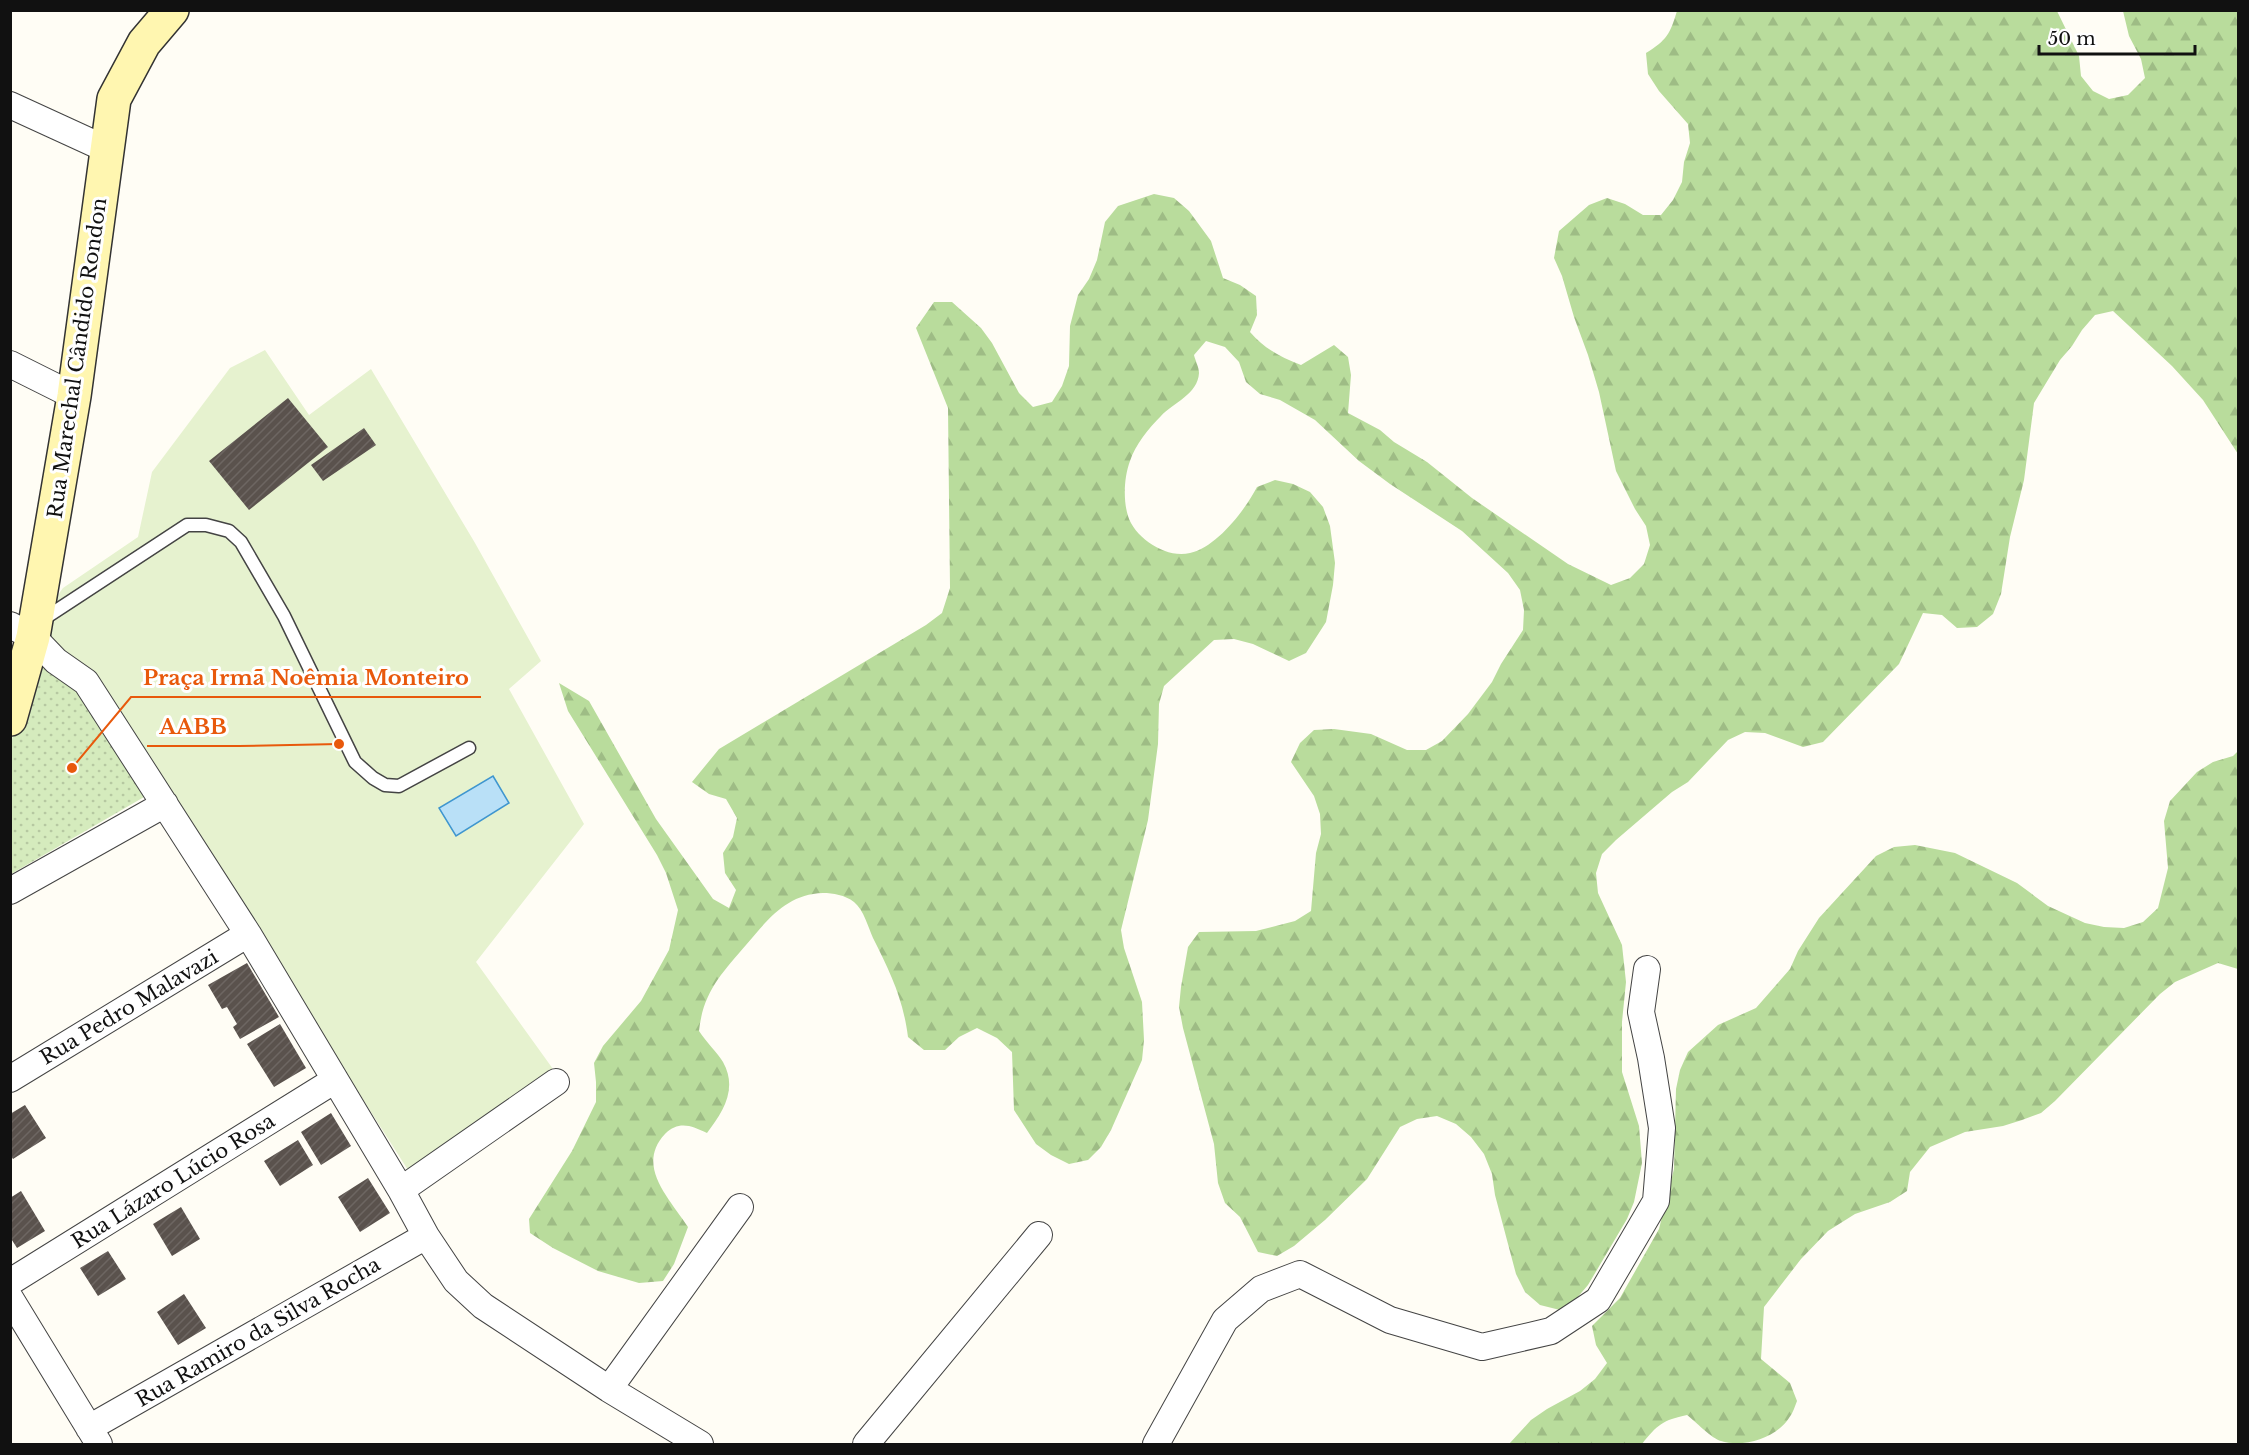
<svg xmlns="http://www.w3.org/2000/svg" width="2249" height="1455" viewBox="0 0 2249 1455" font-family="'Libre Baskerville',serif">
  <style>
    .forest { fill: url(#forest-firs) }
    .park { fill: url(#park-dots) }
    .pitch { fill: #e6f2cf }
    .water { fill: #b9e0f7; stroke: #3f96cf; stroke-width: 1.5 }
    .building { fill: url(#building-hatch) }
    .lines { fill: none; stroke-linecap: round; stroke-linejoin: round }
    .lane-casing { stroke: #444; stroke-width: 15 }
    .street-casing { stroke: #444; stroke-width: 28 }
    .secondary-casing { stroke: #333; stroke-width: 36 }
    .lane { stroke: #fff; stroke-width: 12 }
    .street { stroke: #fff; stroke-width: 26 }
    .secondary { stroke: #fff6b0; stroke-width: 33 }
    .labels { text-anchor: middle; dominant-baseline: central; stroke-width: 6; stroke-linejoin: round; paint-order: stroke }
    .street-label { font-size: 20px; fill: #111; stroke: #fff }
    .leader { fill: none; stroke: #e8590c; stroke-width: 2 }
    .callout-dot { fill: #e8590c; stroke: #fff; stroke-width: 2 }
    .callout-label { font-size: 21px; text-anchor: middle; font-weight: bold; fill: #e8590c; stroke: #fff; stroke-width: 6; stroke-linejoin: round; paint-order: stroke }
  </style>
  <defs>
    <pattern id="forest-firs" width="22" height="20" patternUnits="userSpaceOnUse" patternTransform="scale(1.5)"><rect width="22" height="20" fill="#b9dc9c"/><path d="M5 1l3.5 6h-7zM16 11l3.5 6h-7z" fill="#9ebc85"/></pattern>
    <pattern id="park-dots" width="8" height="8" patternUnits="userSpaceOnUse" patternTransform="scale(1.5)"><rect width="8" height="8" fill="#d5ebbd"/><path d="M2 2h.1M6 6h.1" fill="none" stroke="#b6c8a1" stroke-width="1.8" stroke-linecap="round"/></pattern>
    <pattern id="building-hatch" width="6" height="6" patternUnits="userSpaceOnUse" patternTransform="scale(1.5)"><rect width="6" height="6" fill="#5a524d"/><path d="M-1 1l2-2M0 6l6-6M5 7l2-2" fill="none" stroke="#6d6662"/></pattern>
  </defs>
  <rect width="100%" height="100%" fill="#fffdf5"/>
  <!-- forest -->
  <path class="forest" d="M1677 11H2057L2079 56 2081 76 2093 91 2109 99 2128 95 2145 78 2141 59 2129 36 2123 11H2238V454L2203 400 2172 366 2113 311 2095 315 2082 330 2072 346 2060 360 2034 403 2024 480 2010 537 2001 594 1993 614 1977 627 1957 628 1942 615 1923 613 1899 664 1823 742 1803 747 1765 733 1745 732 1728 740 1688 782 1672 792 1616 840 1602 854 1596 873 1598 893 1622 945 1626 982 1622 1022V1072L1639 1126 1642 1163 1634 1202 1627 1219 1588 1285 1576 1299 1560 1310 1540 1305 1525 1292 1516 1274 1495 1195 1492 1174 1484 1154 1471 1137 1456 1124 1437 1116 1417 1119 1400 1127 1367 1179 1325 1220 1294 1246 1277 1256 1258 1252 1240 1217 1225 1203 1218 1183 1214 1144 1183 1028 1179 1007 1181 987 1188 947 1199 932 1256 931 1295 921 1311 911 1316 853 1321 834 1320 814 1314 796 1291 762 1300 743 1314 730 1334 729 1371 734 1407 750H1426L1442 741 1468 714 1492 682 1501 664 1523 630 1524 610 1520 590 1508 573 1462 531 1390 484 1359 461 1315 420 1280 400 1260 394 1246 382 1239 362 1225 347 1206 341 1194 355C1195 360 1199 367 1199 373 1198 394 1173 403 1161 416 1149 428 1135 445 1130 461 1124 477 1123 500 1128 516 1135 538 1166 559 1190 553 1217 547 1245 510 1257 487L1275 480 1293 484 1310 492 1323 507 1330 526 1335 563 1333 585 1326 622 1306 653 1289 661 1253 644 1234 639 1214 640 1164 686 1159 704 1158 744 1148 820 1121 930 1124 948 1142 1002 1144 1040 1142 1060 1111 1130 1101 1147 1088 1160 1069 1164 1051 1155 1036 1144 1014 1110 1012 1052 997 1038 977 1028 959 1037 945 1050H924L908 1037C903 998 890 972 873 938 868 927 864 910 854 902 845 895 833 893 823 893 787 894 768 919 746 945 722 973 703 992 699 1031 706 1042 717 1052 723 1062 738 1089 723 1112 707 1133 692 1126 679 1120 665 1134 635 1166 670 1199 688 1227L674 1264 663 1281 639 1283 598 1271 553 1248 530 1233 529 1219 572 1151 596 1102V1082L594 1063 603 1046 641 1001 669 950 678 910 666 873 657 855 568 711 559 683 589 701 656 819 713 899 729 908 736 890 725 873 723 853 733 837 737 818 726 799 709 794 692 782 719 749 926 625 942 613 950 588 948 408 916 328 934 302H952L981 328 992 343 1019 393 1033 407 1052 402 1062 386 1069 366 1070 326 1078 295 1089 279 1097 260 1105 222 1118 206 1154 194 1174 198 1189 211 1211 241 1223 278 1240 285 1256 296 1257 315 1250 332C1265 349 1280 357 1301 365L1334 345 1348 357 1351 375 1348 413 1380 430 1394 442 1427 462 1472 498 1568 564 1611 585 1630 578 1644 564 1650 545 1646 526 1635 509 1616 471 1599 392 1588 355 1574 317 1562 276 1554 258 1559 231 1589 205 1607 198 1625 204 1643 215H1661L1673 200 1682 182 1684 162 1690 143 1688 124 1659 91 1648 74 1646 53C1667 40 1670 34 1677 11Z
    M2238 751V969L2218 963 2175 982 2160 994 2055 1101 2041 1113 2022 1120 2003 1126 1965 1132 1930 1147 1910 1172 1907 1191 1890 1202 1855 1214 1828 1231 1801 1259 1764 1307 1761 1359 1790 1383 1797 1401C1795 1406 1793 1413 1789 1418 1776 1438 1744 1448 1721 1441 1712 1439 1695 1421 1687 1415 1663 1420 1657 1425 1642 1444H1509L1531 1420 1547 1409 1580 1391 1595 1379 1607 1363 1596 1345 1592 1326 1620 1298 1659 1229 1674 1169 1676 1089 1680 1070 1688 1052 1718 1025 1756 1008 1790 969 1798 951 1819 918 1876 856 1894 847 1915 845 1955 853 2017 883 2048 906 2085 923 2104 927 2124 928 2143 922 2158 908 2168 868 2164 821 2170 801 2197 772 2213 762 2233 756Z"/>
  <!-- park -->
  <path class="park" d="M38 667 46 668 66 679 83 698 151 793 11 874V743L31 671Z"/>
  <!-- pitch -->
  <path class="pitch" d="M265 350 309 415 371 369 475 543 541 661 509 689 584 824 476 962 553 1069 408 1170 172 800 99 678 63 661 49 650C49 627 48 607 63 588L138 537 152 472 230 368Z"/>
  <!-- water -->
  <path class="water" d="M493 776 509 803 456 836 439 808Z"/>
  <!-- building -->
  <path class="building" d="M288 398 328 447 249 510 209 461Z
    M364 428 376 445 323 481 311 465Z
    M247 963 279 1017 240 1039 233 1027 237 1024 227 1007 222 1009 208 985Z
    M280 1024 306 1068 274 1087 247 1044Z
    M25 1105 46 1138 13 1159 10 1155V1114Z
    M331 1113 351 1146 321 1165 301 1132Z
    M298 1140 313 1165 280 1186 264 1161Z
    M368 1178 390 1213 360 1232 338 1197Z
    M21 1191 45 1231 17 1248 10 1237V1198Z
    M181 1207 200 1239 172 1256 153 1224Z
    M108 1251 126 1279 98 1296 80 1268Z
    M184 1294 206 1328 178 1345 157 1312Z"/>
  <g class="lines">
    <!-- lane casing -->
    <g class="lane-casing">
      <path id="lane" d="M39 622 187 525H206L229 531 241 542 284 616 355 762 373 778 385 785 399 786 469 748"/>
    </g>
    <!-- street casing -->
    <g class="street-casing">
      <path id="street" d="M10 105 106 149
        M10 364 74 396
        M10 625 33 637 56 661 86 682 248 934 401 1190 426 1236 456 1281 483 1306 609 1389 700 1444
        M10 891 165 804
        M10 1079 248 934
        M401 1190 556 1082
        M10 1282 335 1080
        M10 1298 99 1444
        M609 1389 740 1207
        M89 1428 426 1236
        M866 1444 1039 1235
        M1156 1444 1225 1320 1261 1289 1300 1274 1390 1320 1482 1347 1551 1331 1598 1300 1656 1201 1662 1128 1651 1058 1641 1012 1647 969"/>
    </g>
    <!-- secondary casing -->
    <g class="secondary-casing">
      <path id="secondary" d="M10 719 33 637 74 396 114 99 144 43 172 10"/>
    </g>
    <!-- lane -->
    <use href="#lane" class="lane"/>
    <!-- street -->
    <use href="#street" class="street"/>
    <!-- secondary -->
    <use href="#secondary" class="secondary"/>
  </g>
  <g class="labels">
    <!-- street labels -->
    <g class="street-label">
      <text transform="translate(77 358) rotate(-82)">Rua Marechal Cândido Rondon</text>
      <text transform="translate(129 1007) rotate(-31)">Rua Pedro Malavazi</text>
      <text transform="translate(173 1181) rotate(-32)">Rua Lázaro Lúcio Rosa</text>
      <text transform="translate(258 1332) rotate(-30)">Rua Ramiro da Silva Rocha</text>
    </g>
  </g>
  <!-- callouts -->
  <path class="leader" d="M72 768L131 697H481M339 744L239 746H147"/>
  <g class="callout-dot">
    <circle cx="72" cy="768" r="6"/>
    <circle cx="339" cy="744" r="6"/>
  </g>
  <g class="callout-label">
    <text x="306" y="685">Praça Irmã Noêmia Monteiro</text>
    <text x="193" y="734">AABB</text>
  </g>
  <!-- border -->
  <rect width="2249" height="1455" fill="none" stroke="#111111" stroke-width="24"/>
  <!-- scale -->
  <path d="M2039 45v9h156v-9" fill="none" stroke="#111111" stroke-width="3"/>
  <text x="2048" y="45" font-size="18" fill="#111111" stroke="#ffffff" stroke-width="4.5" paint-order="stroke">50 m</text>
</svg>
